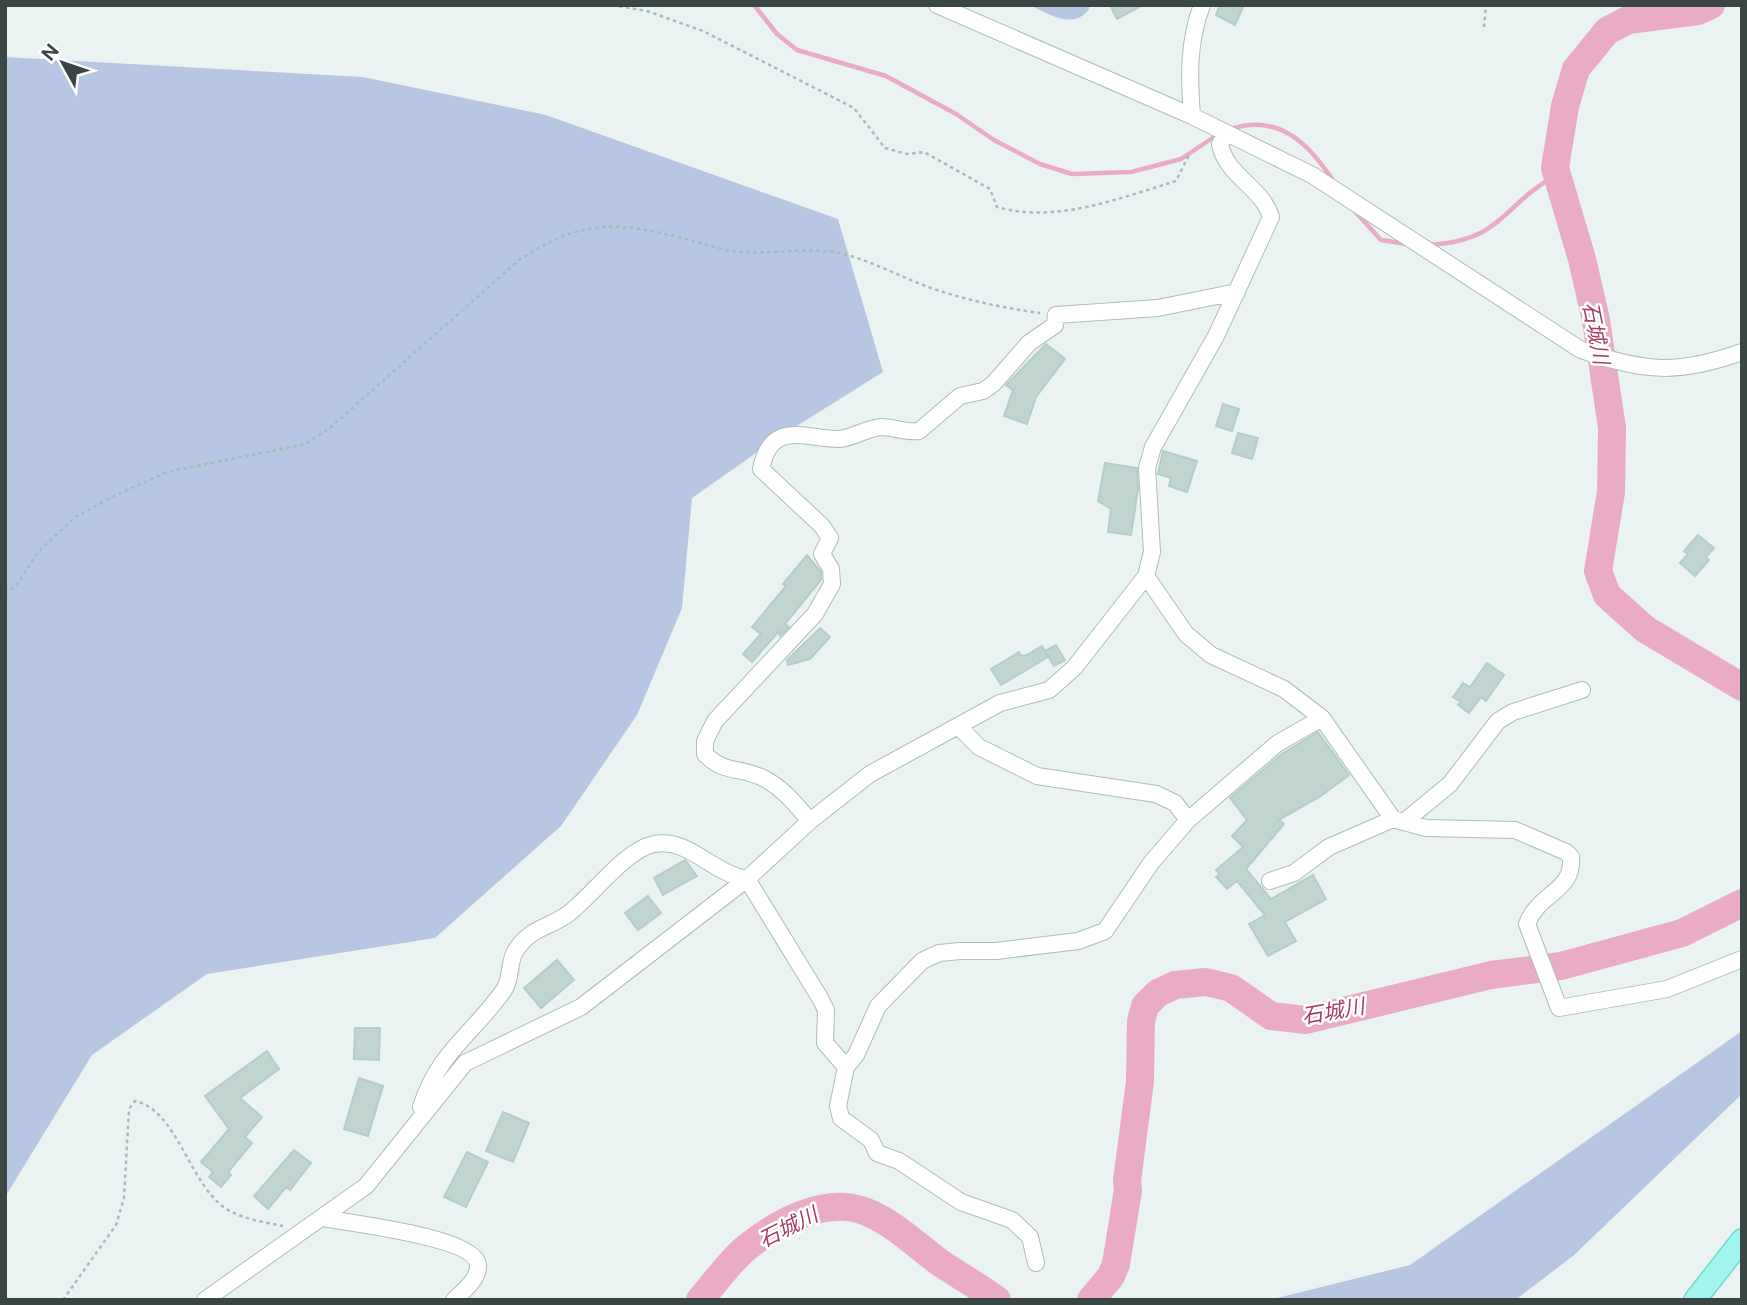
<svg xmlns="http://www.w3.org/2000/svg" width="1747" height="1305" viewBox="0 0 1747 1305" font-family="'Public Sans','Noto Sans JP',sans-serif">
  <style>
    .green { fill: #b7c6e3 }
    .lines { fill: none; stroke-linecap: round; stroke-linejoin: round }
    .stream { stroke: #e9acc4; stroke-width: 4.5 }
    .river { stroke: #e9acc4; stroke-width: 28 }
    .building { fill: #c0d4d0; stroke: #b4cec9; stroke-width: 2 }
    .minor-casing { stroke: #adbebc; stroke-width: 18 }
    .major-casing { stroke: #73d8cf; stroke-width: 24 }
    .path { stroke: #a0beba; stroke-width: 2.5; stroke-dasharray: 3.5 3.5; stroke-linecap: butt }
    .minor { stroke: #fff; stroke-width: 16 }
    .major { stroke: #a2f4ee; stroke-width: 21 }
    .labels { text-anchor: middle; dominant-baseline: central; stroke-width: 5; stroke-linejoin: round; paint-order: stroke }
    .water-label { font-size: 21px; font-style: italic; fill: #a83c63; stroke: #fff }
  </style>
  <rect width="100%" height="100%" fill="#eaf3f2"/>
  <!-- green -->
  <path class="green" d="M1029 5H1089V9C1073 31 1048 13 1029 5Z
    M5 57 363 77 546 115 838 219 883 372 776 439 692 498 682 608 637 715 561 826 435 938 207 974 92 1055 5 1197Z
    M1742 1031V1094L1573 1256 1515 1300H1269L1410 1265Z"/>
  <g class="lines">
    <!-- stream -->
    <path class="stream" d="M754 5 777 34 797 50 886 76 956 114 994 140 1040 164 1072 174 1131 172 1181 159 1220 133
      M1231 129C1280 113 1310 145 1334 182
      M1351 207 1381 240 1407 244
      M1430 245C1505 240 1502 204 1557 175"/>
    <!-- river -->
    <path class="river" d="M1711 5 1698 11 1628 20 1607 31 1576 69 1565 106 1555 168 1582 259 1596 320 1612 428 1611 492 1598 571 1607 595 1645 629 1742 687
      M700 1300C715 1283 729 1262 746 1248 778 1222 828 1194 869 1213 896 1225 915 1244 939 1262 958 1275 978 1286 997 1300
      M1091 1300 1111 1276 1116 1264 1128 1190 1127 1181 1140 1081 1141 1021 1145 1006 1158 993 1175 985 1206 982 1231 988 1271 1016 1306 1020 1491 975 1561 966 1682 933 1742 903"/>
  </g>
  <!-- building -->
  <path class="building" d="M1110 5H1143L1117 19Z
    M1220 5H1244L1235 25 1216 15Z
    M1046 344 1065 359 1036 397 1027 424 1004 416 1013 390 1006 385Z
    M1223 404 1239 409 1232 431 1216 426Z
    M1238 433 1258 438 1252 459 1232 453Z
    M1163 451 1197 461 1187 492 1169 486 1171 478 1158 474Z
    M1105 463 1137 468 1138 489 1131 535 1108 532 1111 509 1098 501Z
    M1698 535 1714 548 1706 557 1709 560 1695 576 1680 563 1688 554 1684 551Z
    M807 555 821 572V580L785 624 789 627 780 636 779 631 752 662 743 654 761 634 752 627 786 586 783 584Z
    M820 628 830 637 810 659 788 665 787 660Z
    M1056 645 1065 660 1054 666 1045 651Z
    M1042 646 1048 657 1001 685 991 669 1019 652 1021 656 1027 655Z
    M1487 663 1504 675 1486 701 1481 697 1469 713 1458 705 1461 702 1453 697 1463 683 1470 687Z
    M1318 732 1349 775 1321 796 1279 820 1284 824 1246 869 1271 899 1313 875 1326 899 1285 922 1296 941 1268 956 1249 924 1265 915 1237 881 1227 889 1216 877 1220 874 1216 870 1243 847 1232 836 1247 820 1230 798 1283 753Z
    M685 860 697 876 663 895 654 878Z
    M648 896 661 913 638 930 625 913Z
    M557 960 574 980 541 1008 524 988Z
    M355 1028H380L379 1060 354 1059Z
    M267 1051 279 1069 240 1098 262 1117 245 1137 252 1143 228 1172 231 1175 221 1187 209 1177 213 1172 201 1162 229 1129 205 1096Z
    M359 1078 383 1086 368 1136 344 1129Z
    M503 1112 529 1123 513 1162 486 1151Z
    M294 1150 311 1163 290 1190 286 1187 268 1209 254 1196Z
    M467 1152 488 1162 466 1207 444 1197Z"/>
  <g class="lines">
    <!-- minor casing -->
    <g class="minor-casing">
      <path id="minor" d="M937 5 1192 116 1312 175 1581 350C1645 372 1677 375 1742 352
        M1192 116C1189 77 1188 42 1202 5
        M1146 576 1186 634 1211 655 1284 689 1322 718 1393 819 1426 828 1515 830 1566 852 1571 857C1574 892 1539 892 1527 924L1559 1008 1667 989 1742 959
        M958 726 979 747 1037 776 1156 794 1175 803 1188 820
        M810 821C796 805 784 789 765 779 741 766 725 775 705 754V741L715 721 815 614 832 584 831 569 822 554 830 538 822 526 761 469C771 419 805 439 839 439 853 438 867 428 881 427 894 427 906 433 919 431L960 396 983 391 993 384 1029 343 1055 325 1056 315 1158 308 1237 292
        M1404 822 1450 784 1498 721 1513 712 1582 690
        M747 879 820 998 826 1010 825 1043 846 1067
        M1270 881 1294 873 1329 847 1393 819
        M421 1107C439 1051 473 1034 504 990 512 979 508 961 516 950 531 927 549 928 568 914 592 896 625 850 654 844 690 838 711 873 747 879
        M322 1218C348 1223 475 1237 478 1265 479 1279 463 1291 454 1300
        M1036 1263 1030 1237 1012 1220 961 1202 899 1161 877 1153 871 1140 841 1118 838 1106 846 1067 856 1055 878 1006 922 961 939 953 960 951H996L1078 941 1105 931 1151 863 1188 820 1278 743 1322 718
        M205 1300 366 1186 465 1063 581 1007 747 879 810 821 870 774 1000 703 1049 690 1074 668 1146 576 1152 552 1147 468 1153 447 1216 336 1271 217C1262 187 1226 176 1220 144L1226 134"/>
    </g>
    <!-- major casing -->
    <g class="major-casing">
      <path id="major" d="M1695 1300 1742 1240"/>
    </g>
    <!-- path -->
    <path class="path" d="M612 5 647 11 703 31 854 108 885 148 907 154 924 152 990 189 997 207C1055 224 1120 198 1176 181L1190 153
      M1484 27 1486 5
      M5 594 18 583 38 552 74 518 108 499 167 472 306 444 331 427 519 260C584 218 616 221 690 240 706 244 724 251 741 252 776 255 813 245 847 255 876 263 903 278 931 288 966 300 1003 308 1040 313
      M63 1300 116 1225 124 1198 129 1109 135 1101C177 1110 189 1183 225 1208 242 1219 263 1222 283 1226"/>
    <!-- minor -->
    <use href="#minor" class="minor"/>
    <!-- major -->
    <use href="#major" class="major"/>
  </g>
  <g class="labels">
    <!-- water labels -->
    <g class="water-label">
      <text transform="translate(1596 333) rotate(79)">石城川</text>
      <text transform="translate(1333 1011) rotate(-10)">石城川</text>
      <text transform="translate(788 1227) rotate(-27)">石城川</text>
    </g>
  </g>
  <!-- border -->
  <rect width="1747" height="1305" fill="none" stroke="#394644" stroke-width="14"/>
  <!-- north arrow -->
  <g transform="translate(63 63) rotate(310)" stroke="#ffffff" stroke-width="5" paint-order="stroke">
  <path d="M0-5L12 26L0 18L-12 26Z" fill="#394644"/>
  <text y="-10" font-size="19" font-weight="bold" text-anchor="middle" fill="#394644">N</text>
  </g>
</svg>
